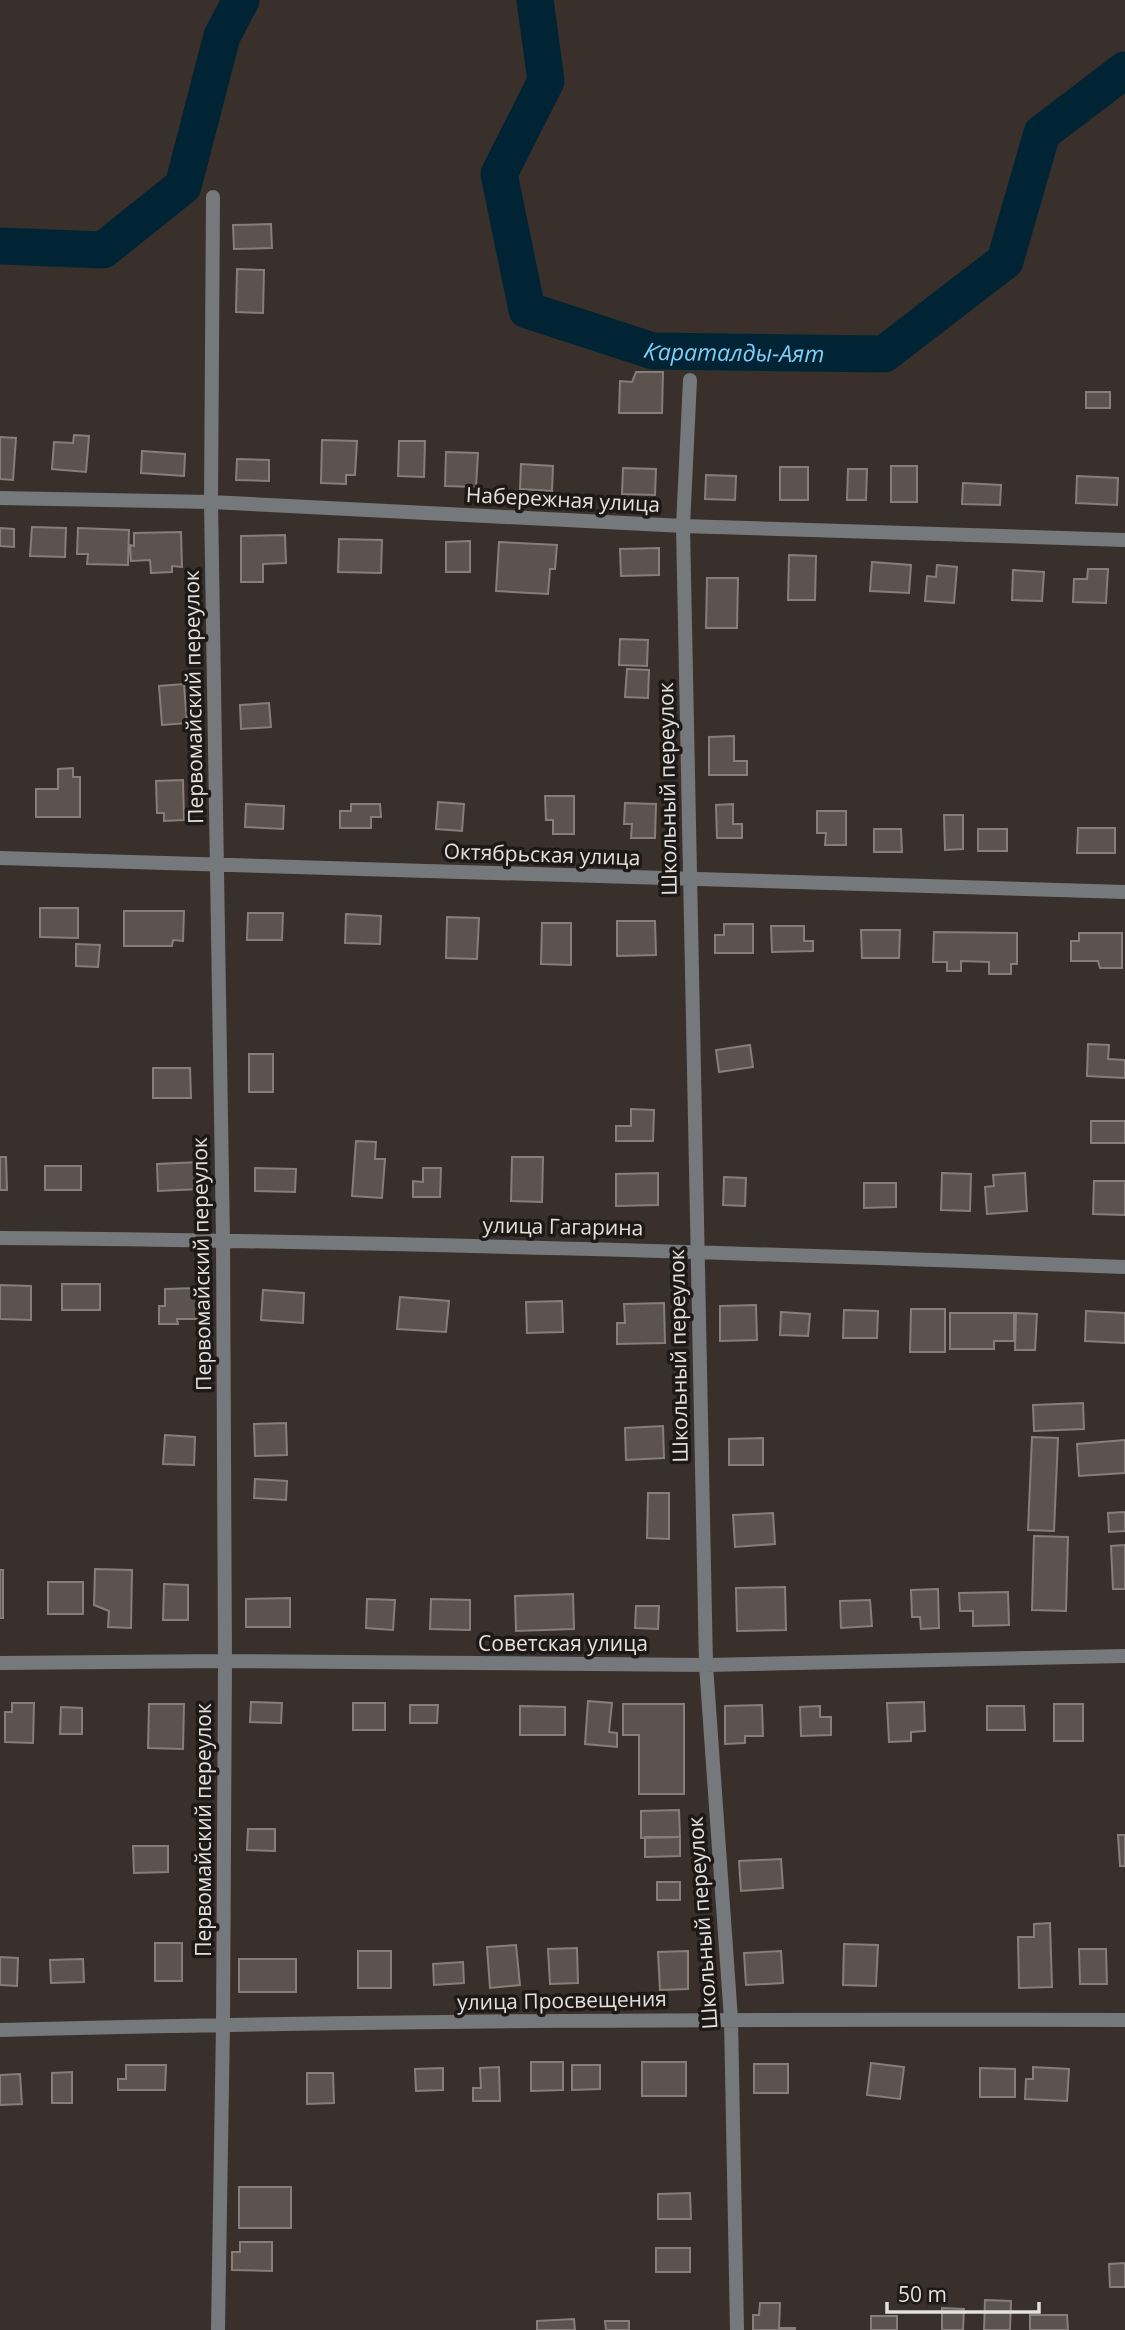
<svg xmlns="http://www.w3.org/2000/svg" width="1125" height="2330" viewBox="0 0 1125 2330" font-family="'Open Sans',sans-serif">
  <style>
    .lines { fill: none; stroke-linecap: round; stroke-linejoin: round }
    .river { stroke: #002434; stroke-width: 37 }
    .building { fill: #5c534f; stroke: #877d79; stroke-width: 2 }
    .minor { stroke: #75797b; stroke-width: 14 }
    .labels { text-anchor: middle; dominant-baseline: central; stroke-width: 7; stroke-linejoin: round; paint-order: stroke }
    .street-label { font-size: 21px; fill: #e5dfdd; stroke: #1d1917 }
    .water-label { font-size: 23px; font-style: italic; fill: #81cef4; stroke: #1d1917 }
  </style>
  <rect width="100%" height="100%" fill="#39302c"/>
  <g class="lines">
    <!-- river -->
    <g class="river">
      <path id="s1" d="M535 0 546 81 499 174 527 310 653 351 884 354 1005 261 1042 133 1125 70"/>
      <path d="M0 246 103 250 183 186 222 36 241 0"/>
    </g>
  </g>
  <!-- building -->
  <path class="building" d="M271 224 272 248 234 249 233 225Z
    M237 269 264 270 263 313 236 312Z
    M636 372H663L662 413H619L620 381 632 382Z
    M1086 392H1110V408H1086Z
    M74 435 89 436 86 472 52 469 54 442 73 443Z
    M0 437 16 438 13 480 0 479Z
    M322 440 357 441 355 475H346V484L321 483Z
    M399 441H425L424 477 398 476Z
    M142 451 185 454 184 476 141 473Z
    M446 452 478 453 476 487 445 486Z
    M237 459 269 460V481L236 480Z
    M521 464 553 466 552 491 520 489Z
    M891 466H917V502H891Z
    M780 467H808V500H780Z
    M623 468 656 469 655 495 622 494Z
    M848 469H867L866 500H847Z
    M706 475 736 476 735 500 705 499Z
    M1077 476 1118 478 1117 505 1076 503Z
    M963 483 1001 485 1000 505 962 504Z
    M32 527 66 528 65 557 30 556Z
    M0 528 14 529V547L0 546Z
    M78 528 129 530 128 565 87 564 88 554H77Z
    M181 532 182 567 172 566V572L151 573 150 560 131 561 130 545 134 546V533Z
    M285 535 286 563 263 564V582H241V536Z
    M339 539 382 540 381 573 338 572Z
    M470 541V572H446V542Z
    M499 542 557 545 555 569H550L548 594 496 591Z
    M659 548V575L621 576 620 549Z
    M789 555 816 556 815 600H788Z
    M872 562 911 565 909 593 870 591Z
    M937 565 957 567 954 603 925 601 927 576 936 577Z
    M1088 569H1108L1106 603 1073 602 1074 579H1087Z
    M1013 570 1044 572 1042 601 1012 600Z
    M707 578H738L737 628H706Z
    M620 639 648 640 647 666 619 665Z
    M627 669 649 670 648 698 625 697Z
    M184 684 187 723 162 725 159 686Z
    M269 703 271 727 241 729 240 705Z
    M734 736V761H747V775H709V737Z
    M73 768V777H80V817H36V789H58V769Z
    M183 780 184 820 164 821V813H157L156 781Z
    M545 796H574V834H553V820H546Z
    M438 802 464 804 462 831 436 829Z
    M625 803 656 804 655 838H631L632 824H624Z
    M246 804 284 806 283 829 245 827Z
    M351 804H380L381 817H371V828H340V811H351Z
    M733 804V824H742V838H717L716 805Z
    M817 811H846V845H825L826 833H817Z
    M944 815H963V849L945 850Z
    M1078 828H1115V853H1077Z
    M874 829H901L902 852H874Z
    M978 829H1007V851H978Z
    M40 908H78V938L40 937Z
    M124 911H184L183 941 173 940 172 946H124Z
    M248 913H283L282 940H247Z
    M346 914 381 916 380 944 345 943Z
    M447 917 479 918 477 959 446 958Z
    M617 921H655L656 955 617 956Z
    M542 923H571V965L541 964Z
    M724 924H753V953H715V935H724Z
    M771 926H804V941H813V951L772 952Z
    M861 930H900L899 958H862Z
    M934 932 1017 933V964H1011V974H989V962L961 961V971H947V962H933Z
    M1079 933H1122V968H1100L1098 961H1071V941H1079Z
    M76 944 100 945 98 967 76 966Z
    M1088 1044 1109 1045 1108 1059 1125 1060V1078L1087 1076Z
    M750 1045 753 1067 719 1072 716 1050Z
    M249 1054H273V1092H249Z
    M153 1068H190L191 1098H153Z
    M631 1109 654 1110 653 1141H616V1126H631Z
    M1091 1121H1125V1143H1091Z
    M356 1141 376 1142 375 1159H385L382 1198 352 1196Z
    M0 1157H6L7 1190H0Z
    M512 1157H543L542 1202 511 1201Z
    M199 1162 200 1189 158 1191 157 1164Z
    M45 1166H81V1190H45Z
    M255 1168 296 1169 295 1192 255 1191Z
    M423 1168H441L440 1197H413V1181L423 1182Z
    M658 1173V1205L616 1206V1174Z
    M942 1173 971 1174 970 1211 941 1210Z
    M1025 1173 1027 1211 987 1214 985 1187 994 1186 993 1175Z
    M724 1177 746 1178 745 1206 723 1205Z
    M1094 1181H1125V1215L1093 1214Z
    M864 1183H896V1207L864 1208Z
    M62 1284H100V1310H62Z
    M0 1285 31 1286V1320L0 1319Z
    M197 1288 198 1319H177L178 1324H159V1306H165V1289Z
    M263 1290 304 1293 303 1323 261 1320Z
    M400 1297 449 1301 446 1332 397 1329Z
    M562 1301 563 1332 527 1333 526 1302Z
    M664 1303 665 1343 617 1344V1323H625L624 1304Z
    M756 1305 757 1340 720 1341V1306Z
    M911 1309H945V1352H910Z
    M844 1310 878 1311 877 1338H843Z
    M1086 1311 1125 1313V1343L1085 1341Z
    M781 1312 810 1314 808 1336 780 1335Z
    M950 1313H1014V1341H994V1349H950Z
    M1016 1313 1037 1314 1035 1350H1015Z
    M1083 1403 1084 1429 1034 1431 1033 1405Z
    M286 1423 287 1455 255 1456 254 1424Z
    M663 1426 664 1458 626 1460 625 1428Z
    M165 1435 195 1437 194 1465 163 1464Z
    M1032 1437 1058 1438 1054 1531 1028 1530Z
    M763 1438V1465H729V1439Z
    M1125 1440V1473L1079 1476 1077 1444Z
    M255 1479 287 1481 286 1500 254 1498Z
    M648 1493H669V1539L647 1538Z
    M1125 1512V1531L1109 1532 1108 1513Z
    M773 1513 775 1544 735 1547 733 1515Z
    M1034 1536 1068 1537 1066 1611 1032 1610Z
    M1125 1545V1589H1113L1111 1546Z
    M95 1569 132 1570 131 1628 108 1627 109 1611 94 1605Z
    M0 1570H3V1618H0Z
    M48 1582H83V1614H48Z
    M164 1584 188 1585V1620H163Z
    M785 1587 786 1630 737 1631 736 1588Z
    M938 1589 939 1628 921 1629 920 1617H912L911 1590Z
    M1008 1592 1009 1625 973 1626V1611H960L959 1593Z
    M573 1594 574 1629 516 1631 515 1596Z
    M290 1598V1627H246V1599Z
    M367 1599 395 1600 393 1630 366 1628Z
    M431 1599 470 1600V1630L430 1629Z
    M870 1600 872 1626 841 1628 840 1601Z
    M636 1606H659L658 1629 635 1628Z
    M588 1701 612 1703 609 1732 617 1733V1747L585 1744Z
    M251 1702 282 1703 281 1723 250 1722Z
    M924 1702 925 1731 911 1732V1741L889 1742 887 1703Z
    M12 1703H34L33 1743 5 1742V1712H12Z
    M353 1703H385V1730H353Z
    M149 1704H184L183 1749 148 1748Z
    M623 1704H684V1794H639V1735H623Z
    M1054 1704H1083V1741H1054Z
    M410 1705H438L437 1723H410Z
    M762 1705 763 1736H745V1743L725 1744V1706Z
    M520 1706 565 1707V1735H520Z
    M820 1706V1717H831V1735L801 1736 800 1707Z
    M987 1706H1024L1025 1730H987Z
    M61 1707 82 1708V1734H60Z
    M679 1810 680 1837 641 1838V1811Z
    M248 1829H275V1851L247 1850Z
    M1118 1835H1125V1866H1120Z
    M645 1837H680V1856L645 1857Z
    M133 1846H168V1872L134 1873Z
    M781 1859 783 1888 741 1891 739 1861Z
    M657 1882H680V1900H657Z
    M1050 1923 1052 1987 1019 1988 1018 1937H1034V1924Z
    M155 1943H182V1981H155Z
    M844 1944 878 1945 876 1986 843 1985Z
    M516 1945 520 1985 490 1988 487 1947Z
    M577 1948 578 1983 550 1984 548 1949Z
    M1079 1949H1106L1107 1984H1080Z
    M358 1951H391V1988H358Z
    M688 1951V1989L660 1990 658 1952Z
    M781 1951 783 1983 746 1985 744 1953Z
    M0 1957 18 1958 17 1986 0 1985Z
    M83 1959 84 1982 51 1983 50 1960Z
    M239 1959H296V1992H239Z
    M463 1962 464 1983 434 1985 433 1964Z
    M531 2062H563V2090L531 2091Z
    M642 2062H686V2096H642Z
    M871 2063 904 2067 900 2099 867 2095Z
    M754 2064H788V2093H754Z
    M126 2065H166L165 2090H118V2079H126Z
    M572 2065H600V2089L572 2090Z
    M499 2067 500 2101H473V2088H481L480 2068Z
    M1033 2067 1069 2069 1067 2101 1025 2099 1026 2079H1033Z
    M443 2068V2090L416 2091 415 2069Z
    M980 2068 1015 2069V2097H980Z
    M72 2072V2103H52V2073Z
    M307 2073H333L334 2103 307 2104Z
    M20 2074 22 2104 0 2105V2075Z
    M239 2187H291V2228H239Z
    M690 2193 691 2219H658V2194Z
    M240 2242H272V2271L232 2270V2252H240Z
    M656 2248H690V2272H656Z
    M1125 2263V2287H1110L1109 2264Z
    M985 2300 1011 2301 1010 2330H984Z
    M760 2303H780L779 2328H795V2330H753V2315H759Z
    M942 2308 964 2309 963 2330H942Z
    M1030 2315H1067L1068 2330H1030Z
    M871 2316H897V2330H871Z
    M574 2319 575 2330H537V2321Z
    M605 2321H629V2330H606Z"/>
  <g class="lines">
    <!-- minor -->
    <path class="minor" d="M213 197 211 502 223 1240 225 1661 223 2024 218 2330
      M690 380 683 526 706 1665 731 2019 737 2330
      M0 498 211 502 683 526 1125 540
      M0 858 1125 892
      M0 1238C375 1241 750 1253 1125 1267
      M0 1663 225 1661 706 1665 1125 1656
      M0 2030C375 2020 750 2019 1125 2020"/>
  </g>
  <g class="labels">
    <!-- street labels -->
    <g class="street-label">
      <text transform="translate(563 499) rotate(3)">Набережная улица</text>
      <text transform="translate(193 697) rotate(-91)">Первомайский переулок</text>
      <text transform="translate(667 789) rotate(-91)">Школьный переулок</text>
      <text transform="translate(542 854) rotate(2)">Октябрьская улица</text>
      <text transform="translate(563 1226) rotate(1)">улица Гагарина</text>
      <text transform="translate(201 1264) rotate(-91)">Первомайский переулок</text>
      <text transform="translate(678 1356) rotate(-91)">Школьный переулок</text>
      <text x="563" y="1643">Советская улица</text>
      <text transform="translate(203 1830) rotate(-90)">Первомайский переулок</text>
      <text transform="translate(702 1923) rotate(-94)">Школьный переулок</text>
      <text transform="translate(562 2000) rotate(-1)">улица Просвещения</text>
    </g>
    <!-- water labels -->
    <g class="water-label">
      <text stroke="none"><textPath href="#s1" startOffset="539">Караталды-Аят</textPath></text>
    </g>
  </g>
  <!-- scale -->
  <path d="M887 2302v10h152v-10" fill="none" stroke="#e5dfdd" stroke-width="3.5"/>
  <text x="898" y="2302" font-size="21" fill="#e5dfdd" stroke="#1d1917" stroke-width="5" paint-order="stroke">50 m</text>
</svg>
